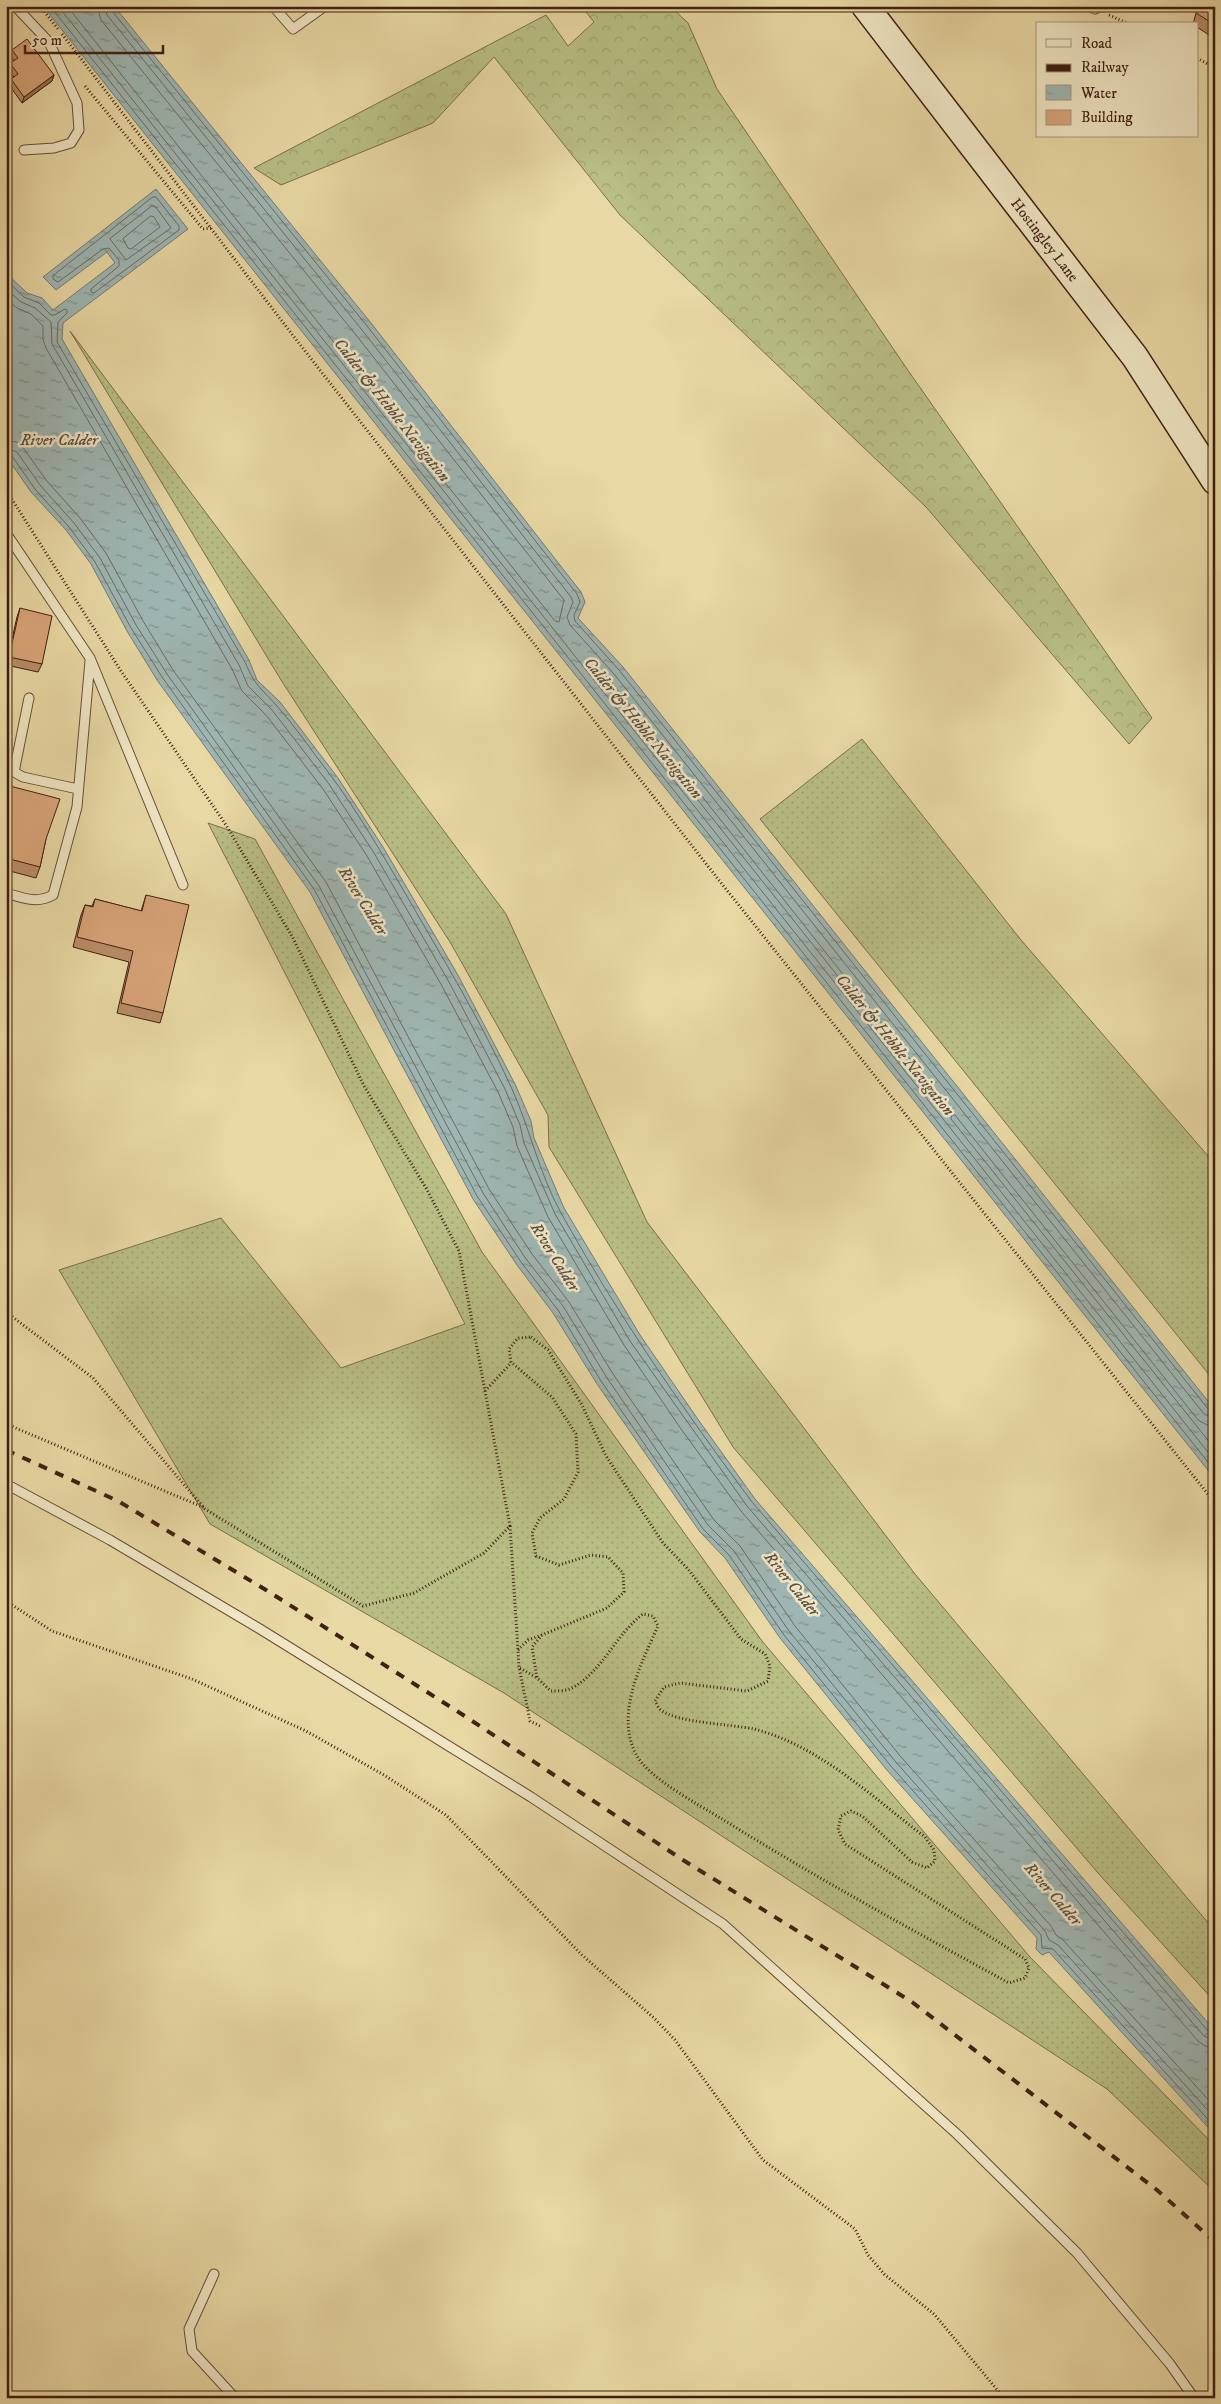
<svg xmlns="http://www.w3.org/2000/svg" width="1221" height="2404" viewBox="0 0 1221 2404" font-family="'IM FELL DW Pica',serif">
  <style>
    .grass { fill: url(#grass-dots); stroke: #7c6e4a }
    .forest { fill: url(#forest-crowns); stroke: #7c6e4a }
    .water { fill: url(#water-ripples); stroke: #787a72 }
    .lines { fill: none; stroke-linecap: round; stroke-linejoin: round }
    .shore { stroke: #6e6a62; stroke-width: 1 }
    .lane-casing { stroke: #694d36; stroke-width: 11 }
    .secondary-casing { stroke: #3f1f11; stroke-width: 29 }
    .path { stroke: #3f1f11; stroke-width: 3; stroke-dasharray: 1 2.5; stroke-linecap: butt }
    .lane { stroke: #f0e6c4; stroke-width: 9 }
    .secondary { stroke: #f0e6c4; stroke-width: 26 }
    .rail { stroke: #3f1f11; stroke-width: 4; stroke-dasharray: 9 9; stroke-linecap: butt }
    .wall { fill: #ba8d68; stroke: #3f1f11 }
    .shaded-wall { fill: #977355; stroke: #3f1f11 }
    .building { fill: #d8a479; stroke: #3f1f11 }
    .labels { text-anchor: middle; dominant-baseline: central; stroke-width: 5; stroke-linejoin: round; paint-order: stroke }
    .street-label { font-size: 15px; fill: #3f1f11; stroke: #f0e6c4 }
    .water-label { font-size: 16px; font-style: italic; fill: #5c4c42; stroke: #f0e6c4 }
  </style>
  <defs>
    <pattern id="grass-dots" width="8" height="8" patternUnits="userSpaceOnUse" patternTransform="scale(1.25)"><rect width="8" height="8" fill="#b8be84"/><path d="M2 2h.1M6 6h.1" fill="none" stroke="#9fa371" stroke-width="1.8" stroke-linecap="round"/></pattern>
    <pattern id="forest-crowns" width="20" height="18" patternUnits="userSpaceOnUse" patternTransform="scale(1.25)"><rect width="20" height="18" fill="#b8be84"/><path d="M2 6a3 3 0 1 1 6 0M12 15a3 3 0 1 1 6 0" fill="none" stroke="#9fa371"/></pattern>
    <pattern id="water-ripples" width="26" height="14" patternUnits="userSpaceOnUse" patternTransform="scale(1.25)"><rect width="26" height="14" fill="#9eb6b3"/><path d="M2 4q2-2 4 0t4 0M15 11q2-2 4 0t4 0" fill="none" stroke="#829390"/></pattern>
  </defs>
  <rect width="100%" height="100%" fill="#e8d8a4"/>
  <filter id="stains"><feTurbulence type="fractalNoise" baseFrequency=".004" numOctaves="4"/><feColorMatrix values="0 0 0 0 .2 0 0 0 0 .09 0 0 0 0 .02 0 0 0 .5 -.17"/></filter>
  <radialGradient id="worn" r=".72"><stop offset=".6" stop-color="#630" stop-opacity="0"/><stop offset="1" stop-color="#630" stop-opacity=".3"/></radialGradient>
  <!-- grass -->
  <path class="grass" d="M70 331 506 914 647 1222 915 1574 1215 1931V2002L1098 1873 733 1447 549 1147 548 1115 450 942 281 680Z
    M862 739 1021 940 1215 1164V1382L760 819Z
    M208 823 255 839 482 1252 762 1641 1030 1957 1215 2146V2192L1107 2089 504 1693 210 1524 59 1270 221 1218 341 1368 465 1324Z"/>
  <!-- forest -->
  <path class="forest" d="M581 6H670L688 23 717 89 907 369 1152 718 1129 744 926 507 620 215 494 57 433 123 281 185 254 168 546 15 568 46 594 22Z"/>
  <!-- water -->
  <path class="water" d="M43 6H114L371 323 581 592 585 602 578 618 623 667 1215 1410V1479Z
    M156 189 188 229 63 323 62 339 249 660 257 680 280 702 338 778 383 847 459 977 515 1084 531 1121 534 1138 564 1208 640 1335 697 1418 755 1499 1215 2031V2135L1049 1952 1042 1955 1036 1949 1037 1938 886 1769 780 1638 725 1558 700 1532 597 1384 553 1313 517 1265 473 1199 310 892 157 680 127 631 91 564 66 530 31 492 6 456V273L27 293 42 298 53 310 115 263 107 252 56 290 43 277Z"/>
  <g class="lines">
    <!-- shore -->
    <path class="shore" d="M50 6 1215 1471
      M58 6 1215 1461
      M67 6 555 621 559 622 564 600 356 335 101 20 97 6
      M104 6 107 15 362 330 571 597 573 602 567 617 570 625 614 674 1204 1414 1215 1419
      M111 6 112 11 367 326 577 594 580 602 574 615 575 621 619 670 1209 1410 1215 1412
      M153 197H156L179 226V230L94 293 91 292V289L119 266V260L109 248 103 249 58 282 53 279V276Z
      M152 206H155L171 228 126 260 110 239Z
      M151 216 154 217 160 227 131 249 128 248 123 239Z
      M6 280 24 297 39 303 51 315H55L65 309 67 310V313L58 322 57 342 245 662C255 686 260 687 276 705 295 726 311 750 328 772 357 810 381 852 405 893 442 957 481 1021 512 1089 530 1129 539 1173 561 1213 617 1314 683 1409 752 1502L1209 2032 1215 2034
      M6 289 21 302 35 308 51 322 52 344 239 665 248 686 272 710 329 784 374 853 449 982 505 1089 520 1125 524 1143 555 1214 630 1341 747 1506 1204 2036 1215 2041
      M6 299 17 308 31 314 43 326V340L46 348 232 669 242 691 266 715 323 789 367 856 442 986 498 1092 513 1127 517 1146 548 1217 624 1345 681 1429 741 1511 1198 2041 1205 2046 1215 2048
      M6 440 16 442 22 446 46 480 80 518 106 553 143 621 173 670 326 882 489 1189 532 1254 569 1302 613 1374 714 1520 740 1546 795 1626 901 1757 1051 1926 1056 1935 1063 1940 1215 2107
      M6 448 17 452 40 485 74 523 100 558 136 625 167 674 319 886 483 1193 526 1259 563 1306 607 1378 708 1525 734 1551 789 1631 895 1761 1045 1931 1049 1940 1058 1945 1215 2118
      M6 454 12 456 35 489 69 527 95 562 131 628 162 677 314 889 477 1196 521 1262 558 1310 601 1381 703 1529 729 1555 784 1635 890 1765 1041 1935 1042 1948 1053 1949 1215 2127
      M597 670H600L609 679 918 1069V1072H914L597 673Z
      M1215 1426 1207 1425 1198 1420 955 1115H952L951 1119 1215 1449"/>
    <!-- lane casing -->
    <g class="lane-casing">
      <path id="lane" d="M15 6 49 42 77 103 79 130 71 143 54 148 24 150
        M273 6 293 29 325 6
        M1088 6 1095 9 1101 6
        M6 533 90 658 183 885
        M29 698 14 772 23 777 78 789
        M6 893C23 898 37 904 53 895L77 807 90 661
        M6 1484 110 1540 260 1629 531 1797 723 1924 958 2135 1077 2253 1170 2364 1194 2398
        M214 2274 189 2329 192 2351 235 2398"/>
    </g>
    <!-- secondary casing -->
    <g class="secondary-casing">
      <g id="secondary">
        <path id="s1" d="M865 6 1135 357 1215 481"/>
      </g>
    </g>
    <!-- path -->
    <path class="path" d="M40 6 58 29
      M1109 15 1129 24
      M62 34 298 342 718 879 1215 1503
      M1197 58 1215 68
      M85 86 203 229 211 228
      M6 490 121 671 226 825 293 938 364 1086 426 1188 459 1251 510 1526 484 1553 414 1593 363 1606 205 1509 93 1378 6 1312
      M531 1337 548 1350 582 1405 606 1456 663 1543 688 1569 741 1639 765 1654 770 1666 768 1681 747 1691 680 1683 664 1687 655 1701C657 1704 658 1708 661 1710 677 1723 731 1724 754 1729 820 1746 872 1797 925 1837L934 1850 935 1861 927 1868 912 1862 862 1816 851 1811 841 1816 838 1830 845 1844 1025 1959 1029 1968 1025 1978 1009 1983C912 1930 815 1877 722 1819 699 1805 649 1778 637 1756 614 1716 641 1664 658 1626L653 1616 643 1614C615 1635 602 1673 570 1689 565 1691 557 1691 551 1691L537 1678 532 1647 542 1635 607 1608 624 1592 623 1573 608 1557 591 1555 559 1565 536 1556 532 1533 540 1518 564 1499 578 1472 576 1434 552 1397 511 1362 509 1349 518 1338Z
      M485 1391 511 1363
      M6 1424 205 1508
      M510 1526 519 1667 530 1721 540 1726
      M6 1601 52 1631 192 1679 306 1731 384 1775 446 1815 582 1955 654 2018 675 2040 763 2160 855 2229 868 2255 885 2275 934 2314 1004 2398
      M518 1650 528 1640 542 1635
      M520 1668 537 1678"/>
    <!-- lane -->
    <use href="#lane" class="lane"/>
    <!-- secondary -->
    <use href="#secondary" class="secondary"/>
    <!-- rail -->
    <path class="rail" d="M6 1450 118 1501 266 1590 457 1711 683 1860 912 2002 1157 2190 1215 2242"/>
  </g>
  <!-- wall -->
  <path class="wall" d="M1215 6V39L1197 27V24H1193L1196 13Z
    M12 50 54 75 52 81 22 103 9 85 11 79 14 77 8 69 10 63 14 61 10 55Z
    M20 608 42 664 38 672 6 665 17 617Z
    M6 785 46 839 40 867 36 878 6 870Z
    M146 895 163 1013 160 1023 117 1013 129 962 73 947 81 915 85 905 92 906 95 899 141 911Z"/>
  <!-- shaded-wall -->
  <path class="shaded-wall" d="M54 75 52 81 22 103 24 97Z"/>
  <!-- building -->
  <path class="building" d="M1201 6H1215V25L1196 13Z
    M27 39 54 75 24 97 11 79 18 74 10 63 18 58 12 50Z
    M20 608 52 616 42 664 9 657Z
    M6 785 60 799 46 839 40 867 6 858Z
    M146 895 189 905 163 1013 121 1003 133 951 77 937 85 905 93 907 95 899 142 911Z"/>
  <g class="labels">
    <!-- street labels -->
    <g class="street-label">
      <text stroke="none"><textPath href="#s1" startOffset="295">Hostingley Lane</textPath></text>
    </g>
    <!-- water labels -->
    <g class="water-label">
      <text transform="translate(392 410) rotate(52)">Calder &amp; Hebble Navigation</text>
      <text x="59" y="440">River Calder</text>
      <text transform="translate(643 728) rotate(51)">Calder &amp; Hebble Navigation</text>
      <text transform="translate(363 901) rotate(58)">River Calder</text>
      <text transform="translate(895 1045) rotate(51)">Calder &amp; Hebble Navigation</text>
      <text transform="translate(555 1257) rotate(58)">River Calder</text>
      <text transform="translate(792 1584) rotate(51)">River Calder</text>
      <text transform="translate(1053 1894) rotate(49)">River Calder</text>
    </g>
  </g>
  <!-- margin -->
  <rect width="1221" height="2404" fill="none" stroke="#e8d8a4" stroke-width="25"/>
  <rect x="8" y="8" width="1206" height="2389" fill="none" stroke="#3f1f11" stroke-width="2.5"/>
  <rect x="12" y="12" width="1196" height="2379" fill="none" stroke="#3f1f11"/>
  <!-- legend -->
  <rect x="1036" y="22" width="162" height="115" fill="#f0e6c4" stroke="#a9967c"/>
  <rect x="1046" y="39" width="25" height="8" fill="#f0e6c4" stroke="#a9967c"/>
  <text x="1081" y="48" font-size="15" fill="#3f1f11">Road</text>
  <rect x="1046" y="64" width="25" height="8" fill="#3f1f11" stroke="#a9967c"/>
  <text x="1081" y="72" font-size="15" fill="#3f1f11">Railway</text>
  <rect x="1046" y="85" width="25" height="15" fill="url(#water-ripples)" stroke="#a9967c"/>
  <text x="1081" y="98" font-size="15" fill="#3f1f11">Water</text>
  <rect x="1046" y="110" width="25" height="15" fill="#d8a479" stroke="#a9967c"/>
  <text x="1081" y="122" font-size="15" fill="#3f1f11">Building</text>
  <!-- scale -->
  <path d="M25 45v8h138v-8" fill="none" stroke="#3f1f11" stroke-width="2.5"/>
  <text x="32" y="45" font-size="15" fill="#3f1f11" stroke="#f0e6c4" stroke-width="4" paint-order="stroke">50 m</text>
  <rect width="100%" height="100%" filter="url(#stains)"/>
  <rect width="100%" height="100%" fill="url(#worn)"/>
</svg>
